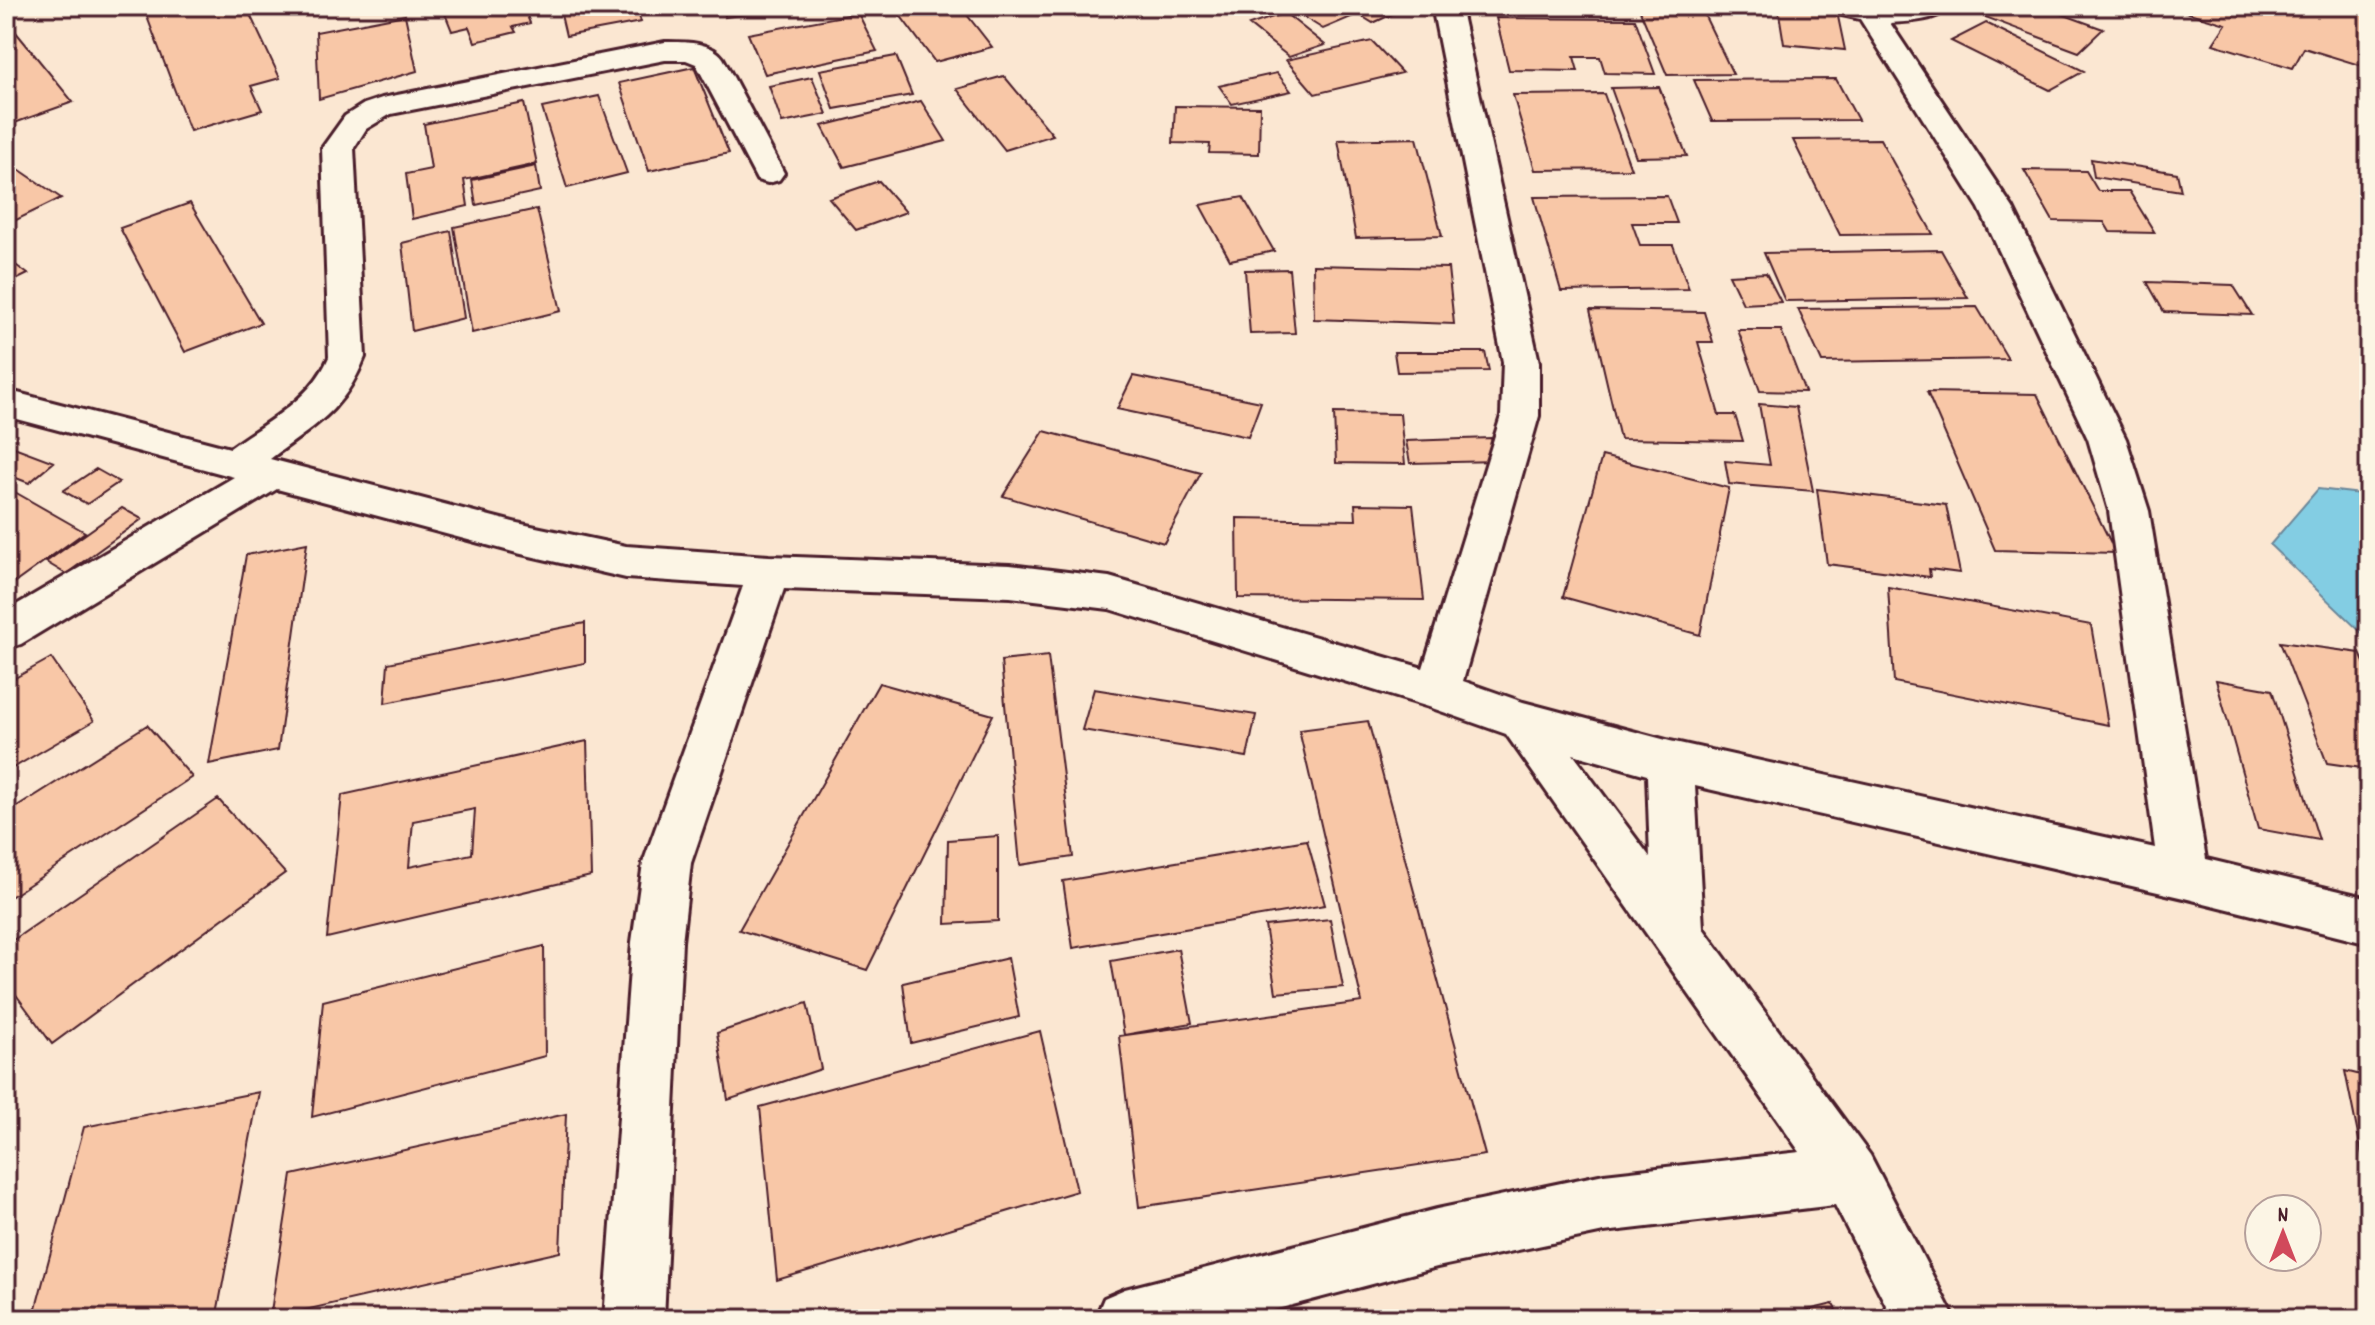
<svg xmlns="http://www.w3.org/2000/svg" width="2375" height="1325" viewBox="0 0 2375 1325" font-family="Dekko,sans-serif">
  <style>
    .water { fill: #83cde3; stroke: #6c8799; stroke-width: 2 }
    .building { fill: #f8c7a7; stroke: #4a1f2b; stroke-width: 2; fill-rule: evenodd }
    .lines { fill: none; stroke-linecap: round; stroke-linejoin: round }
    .minor-casing { stroke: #4a1f2b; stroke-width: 6 }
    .minor { fill: #fcf5e5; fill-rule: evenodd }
  </style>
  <rect width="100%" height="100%" fill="#fbe7d2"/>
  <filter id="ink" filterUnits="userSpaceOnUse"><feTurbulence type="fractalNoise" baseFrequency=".0125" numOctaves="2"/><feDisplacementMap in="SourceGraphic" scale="16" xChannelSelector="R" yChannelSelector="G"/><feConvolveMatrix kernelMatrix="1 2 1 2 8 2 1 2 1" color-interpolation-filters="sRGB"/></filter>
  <g filter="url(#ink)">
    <!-- water -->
    <path class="water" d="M2318 489 2369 495V640L2270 545Z"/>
    <!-- building -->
    <path class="building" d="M143 6H246L280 78 251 86 262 110 190 131Z
      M442 6H523L530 23 513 27 516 32 475 42 469 27 452 31Z
      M559 6H636L641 22 566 36Z
      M724 6H802L725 17Z
      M934 6H960L992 47 935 62 900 15Z
      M1286 6H1391L1399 11 1373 23 1358 14 1323 29Z
      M1638 6H1700L1733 74 1667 75Z
      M1979 6H2040L2103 29 2079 52 1972 12Z
      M2166 6H2369V68L2304 48 2293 68 2213 44 2226 24Z
      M1778 7 1837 12 1845 50 1784 44Z
      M858 13 877 51 765 74 748 34Z
      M1285 13 1325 45 1289 57 1249 25Z
      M405 15 417 71 319 99 316 32Z
      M1496 18 1635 19 1655 74 1605 73 1600 57H1574L1578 71 1509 70Z
      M6 20 73 102 6 126Z
      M1986 23 2084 71 2050 90 1951 41Z
      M1372 41 1402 73 1315 94 1286 60Z
      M896 56 912 95 834 109 820 70Z
      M694 67 729 153 649 171 619 83Z
      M1277 73 1291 91 1232 104 1219 86Z
      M1004 76 1053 135 1005 150 957 89Z
      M812 77 827 114 782 123 769 86Z
      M1836 79 1858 120 1712 121 1694 80Z
      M1659 87 1687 156 1636 157 1611 88Z
      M1604 94 1631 169 1535 170 1513 95Z
      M599 96 627 173 567 188 542 108Z
      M921 101 946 141 844 167 822 126Z
      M524 103 537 164 464 180 468 206 412 219 406 174 431 169 424 124Z
      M1175 106 1260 107 1259 154 1209 153 1210 144 1173 143Z
      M1417 138 1442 236 1356 238 1338 140Z
      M1880 139 1933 234 1840 235 1793 140Z
      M2091 159 2177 173 2181 191 2094 177Z
      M536 166 540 191 476 205 472 180Z
      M20 170 61 198 6 225V177Z
      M2024 170 2086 171 2098 191H2129L2155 233 2110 232 2104 222 2053 221Z
      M879 181 906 212 856 230 829 198Z
      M1667 196 1677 223H1632L1640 245H1673L1689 289 1561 291 1534 197Z
      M1243 197 1274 251 1230 260 1200 205Z
      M190 203 261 323 185 352 120 228Z
      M537 209 561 311 472 333 454 227Z
      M451 231 464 318 412 331 402 243Z
      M1941 250 1968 298 1785 301 1764 253Z
      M6 258 28 274 6 285Z
      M1313 265 1448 268 1454 324 1314 319Z
      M1289 269 1295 333 1250 334 1245 270Z
      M1766 273 1781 302 1743 304 1729 275Z
      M2147 282 2233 285 2252 315 2164 312Z
      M1977 307 2008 359 1822 362 1798 309Z
      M1590 310 1704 312 1713 342H1698L1719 415H1735L1743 441 1620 439Z
      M1738 330H1781L1805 392 1760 391Z
      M1394 352H1485L1489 371 1397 372Z
      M1133 376 1261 402 1248 437 1117 409Z
      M1927 392 2037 394 2116 553 1995 550Z
      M1759 404 1796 407 1813 491 1729 484 1725 461 1770 465Z
      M1334 413 1400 414 1405 464 1336 463Z
      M1044 431 1201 473 1164 543 1003 496Z
      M1491 438 1497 461 1410 463 1406 441Z
      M6 444 54 462 29 483 6 474Z
      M1602 456 1729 488 1700 635 1563 597Z
      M96 469 119 482 87 504 63 491Z
      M6 487 85 532 6 589Z
      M1817 489 1946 505 1960 573 1929 569 1930 577 1827 564Z
      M1355 504 1413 505 1424 600 1238 598 1237 518 1356 520Z
      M122 508 142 519 66 574 46 562Z
      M307 543 278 750 209 764 246 555Z
      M1888 587 2091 625 2108 725 1894 682Z
      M585 623V663L385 703 388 663Z
      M2280 642 2360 653 2369 674V769L2327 763Z
      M1048 656 1073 857 1020 865 1001 661Z
      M51 658 94 721 6 772V683Z
      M2216 680 2272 690 2319 840 2258 829Z
      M879 683 993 715 867 970 739 930Z
      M1094 689 1256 715 1247 757 1082 730Z
      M1368 721 1485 1155 1139 1207 1119 1036 1362 1002 1299 730Z
      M147 725 192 777 6 900V814Z
      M587 741 591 876 327 938 342 795ZM475 809 472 854 409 867 413 821Z
      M218 799 285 873 52 1044 6 981V945Z
      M998 836V921L946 924 948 840Z
      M1307 840 1325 905 1073 948 1063 881Z
      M1330 919 1343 987 1276 993 1265 926Z
      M544 946 545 1056 312 1117 323 1001Z
      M1178 949 1192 1023 1124 1035 1111 961Z
      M1008 958 1019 1017 911 1043 903 983Z
      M807 1003 821 1069 728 1100 717 1033Z
      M1040 1031 1077 1191 777 1280 760 1107Z
      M2345 1071 2369 1077V1184H2368Z
      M259 1092 216 1319H33L84 1127Z
      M566 1114 560 1252 270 1318 292 1175Z
      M1833 1304 1840 1319H1772Z"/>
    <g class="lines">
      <!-- minor casing -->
      <g class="minor-casing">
        <path id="minor" d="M1432 6H1460L1539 362V416L1463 681 1523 702 1670 741 2155 848 2109 511 2088 439 1979 208 1860 19 1838 14 1834 8 1950 6C1940 21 1907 22 1890 23L2013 208 2126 439 2149 511 2206 859 2369 898V944L2184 898 1695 786 1703 928 1870 1155 1955 1319H1893L1835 1205 1604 1232 1437 1267 1239 1319H1095L1104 1298 1125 1289 1437 1209 1604 1174 1800 1152 1506 734 1432 708 1109 609 1010 597 784 589 691 863 682 942 664 1319H604L632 942 643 863 743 586 626 578 517 553 277 489 21 644 6 649V611L234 477 6 416V390L230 448C267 421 311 400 329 357L322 148 345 116 364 104 382 98 665 42C683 42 711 41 723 58L784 173 779 180 768 183 757 180 696 64 686 60H665L391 114 366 129 354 148 365 357C344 411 315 425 270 459L517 523 626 546 769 556 1010 565 1109 577 1423 668 1501 416 1503 362ZM1573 754 1647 775 1650 857Z"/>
      </g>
      <!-- minor -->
      <use href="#minor" class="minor"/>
    </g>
  </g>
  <!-- margin -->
  <rect width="2375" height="1325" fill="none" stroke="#fcf5e5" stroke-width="32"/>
  <rect x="16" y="16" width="2343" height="1293" fill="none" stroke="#4a1f2b" stroke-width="3" filter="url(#ink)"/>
  <!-- north arrow -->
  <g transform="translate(2283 1233)"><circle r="38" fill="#fcf5e5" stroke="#b59f9b" stroke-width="2"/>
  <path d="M0-6L14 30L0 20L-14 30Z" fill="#d1495b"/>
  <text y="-12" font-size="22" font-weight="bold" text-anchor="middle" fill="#4a1f2b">N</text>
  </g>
</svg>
